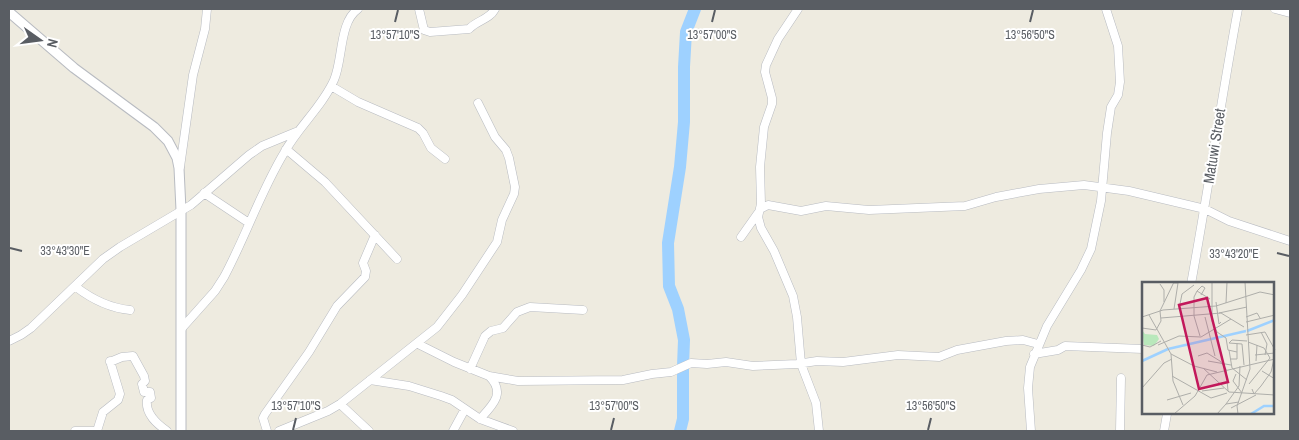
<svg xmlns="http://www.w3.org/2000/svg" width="1299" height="440" viewBox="0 0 1299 440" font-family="'Archivo Narrow',sans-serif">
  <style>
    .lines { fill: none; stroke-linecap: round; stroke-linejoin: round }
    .river { stroke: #9ed1ff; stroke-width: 12 }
    .minor-casing { stroke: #b8bbc1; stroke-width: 9 }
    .tertiary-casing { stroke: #b8bbc1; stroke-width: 11 }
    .minor { stroke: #fff; stroke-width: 8 }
    .tertiary { stroke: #fff; stroke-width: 9 }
    .ticks { fill: none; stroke: #595d63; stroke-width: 2 }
    .labels { text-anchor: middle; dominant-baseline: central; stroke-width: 4; stroke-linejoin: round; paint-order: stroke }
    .street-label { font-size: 15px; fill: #595d63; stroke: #fff }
    .inset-river { fill: none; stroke: #9ed1ff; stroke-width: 2.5 }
    .inset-road { fill: none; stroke: #aeaeaa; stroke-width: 1 }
    .view { fill: #c2185b; fill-opacity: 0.15; stroke: #c2185b; stroke-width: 2.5 }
    .inset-edge { fill: none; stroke: #595d63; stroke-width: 2.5 }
    .ticks-label { font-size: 12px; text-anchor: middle; fill: #595d63; stroke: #fff; stroke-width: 4; stroke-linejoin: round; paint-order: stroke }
  </style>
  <rect width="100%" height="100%" fill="#eeebe0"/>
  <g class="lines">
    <!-- river -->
    <path class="river" d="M680 431 683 419V366L684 340 678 309 669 286 668 243 680 167 684 122V67L686 32 695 9"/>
    <!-- minor casing -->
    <g class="minor-casing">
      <path id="minor" d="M419 9 424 30 430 32 469 29C477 20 489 20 495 9
        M798 9 778 39 766 65 765 72 772 98V104L764 127 760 167 761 204 758 217 761 228 774 251 793 296 797 317 801 364 816 403 819 431
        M1275 9 1290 13
        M331 86 358 102 418 128 423 133 431 148 445 159
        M286 149 325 182 397 259
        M180 167 193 75 205 29 207 9
        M204 193 249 223
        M760 209 768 205 801 211 826 206 869 210 965 206 996 197 1039 189 1084 185 1129 191 1205 209 1229 221 1290 241
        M741 237 758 213
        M1191 284C1208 192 1221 100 1238 9
        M76 287C93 300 109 308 130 310
        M182 328 215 291 224 277C246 236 260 193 284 153 298 127 322 107 334 80 343 60 339 22 358 9
        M9 341 21 335 31 328 103 259 120 247 191 205 249 155 262 146 296 132
        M418 344 454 362 489 376 518 381 623 380 652 374 671 372 691 363 707 364 726 362 753 366 797 364 817 361 843 362 898 355 939 357 957 350 1006 341 1023 340 1038 344
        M1034 354 1058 350 1065 346 1143 349
        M110 362 122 357 133 356 144 376 145 381 142 384 144 392H150L151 398 147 400C145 414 157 424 167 431
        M470 369 485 336 491 331 503 328 517 312 530 307 583 310
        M370 380 409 386 441 396 452 400 480 419 513 431
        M340 404 369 431
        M480 419C493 405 506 393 489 376
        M75 431H97
        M97 431 103 412 118 400 120 394 110 361
        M267 431 263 418 265 414 309 352 337 306 365 277 366 271 363 263 375 235
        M279 431 328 411 340 404 437 327 462 295 497 242 502 220 514 194 515 187 509 158 506 150 495 137 478 103
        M453 431 465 409
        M1031 431 1028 388 1030 367 1047 326 1081 270 1091 249 1101 201 1107 133 1111 107 1118 95 1120 82 1118 46 1106 9
        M1120 431 1121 378
        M1164 431 1167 414"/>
    </g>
    <!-- tertiary casing -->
    <g class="tertiary-casing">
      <path id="tertiary" d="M9 12 74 68 154 127 168 141 177 158 179 168 181 210V431"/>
    </g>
    <!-- minor -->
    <use href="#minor" class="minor"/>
    <!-- tertiary -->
    <use href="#tertiary" class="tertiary"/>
  </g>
  <!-- ticks -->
  <path class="ticks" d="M395 22 398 10M712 22 715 10M1030 22 1033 10M10 248 22 251M1277 253 1289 256M293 430 296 418M611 430 614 418M928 430 931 418"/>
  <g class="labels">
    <!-- street labels -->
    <g class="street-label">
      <text transform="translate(1214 146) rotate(-81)">Matuwi Street</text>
    </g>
  </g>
  <!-- overview -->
  <g transform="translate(1142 282)">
    <rect width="132" height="132" fill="#eeebe0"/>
    <path d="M0 48 3 52 15 53 17 57 12 64 2 63Z" fill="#b9e8bb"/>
    <path class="inset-river" d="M105 49 133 38M26 67 104 49M0 79 26 67M109 132 122 124H133"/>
    <path class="inset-road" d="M70 0V39L75 50 84 56 86 68 95 70M32 1H36L32 27M18 2 22 8V20M55 9 60 4 63 6 59 13M74 20 77 42 79 40M84 21 85 0M37 27 40 12 52 3M77 31 105 25M7 33 29 72 52 84 75 90M0 35 21 28 74 24 118 10 133 13M63 35 73 74M104 35 115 31 118 36M19 36 79 31 102 45M104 40 133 33M0 46 14 48 19 39 18 29 32 0M119 50 125 62 123 73M104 53 123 50 133 68M58 54 52 34V15L55 9 68 17M106 60 122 66 128 76 107 102M87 61 100 62 102 83M87 61 90 58 105 59M0 63 8 65 19 59M16 63 37 54 59 55 89 37M87 68 90 86 105 98M29 72 31 99 41 123M113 73 133 71M56 74 65 71 78 79 84 87 86 109M88 77H95V61M66 79 89 83M114 79 115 63M61 86 87 110 133 113M120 89 133 97M94 92 91 99 100 111M30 94 69 116 85 111M0 106 22 81 30 77M110 107 112 112 119 104 129 90 132 77M60 109 82 106M25 118 49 111M84 122 97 104 98 84M89 126 114 113M32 132 53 114 65 93 133 77M75 132 84 122 97 120M96 132 95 124 108 87 103 0"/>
    <path class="view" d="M65 16 86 100 57 107 37 23Z"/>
    <rect width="132" height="132" class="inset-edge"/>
  </g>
  <g class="ticks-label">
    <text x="395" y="39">13°57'10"S</text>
    <text x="712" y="39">13°57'00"S</text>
    <text x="1030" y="39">13°56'50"S</text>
    <text x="65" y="255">33°43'30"E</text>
    <text x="1234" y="258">33°43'20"E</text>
    <text x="296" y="410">13°57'10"S</text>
    <text x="614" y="410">13°57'00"S</text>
    <text x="931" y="410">13°56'50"S</text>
  </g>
  <!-- border -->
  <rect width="1299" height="440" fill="none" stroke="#595d63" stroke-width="20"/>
  <!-- north arrow -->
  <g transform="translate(40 40) rotate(104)" stroke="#ffffff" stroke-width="4" paint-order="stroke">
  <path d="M0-4L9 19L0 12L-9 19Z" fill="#595d63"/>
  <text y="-8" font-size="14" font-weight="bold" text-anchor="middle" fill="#595d63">N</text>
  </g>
</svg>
